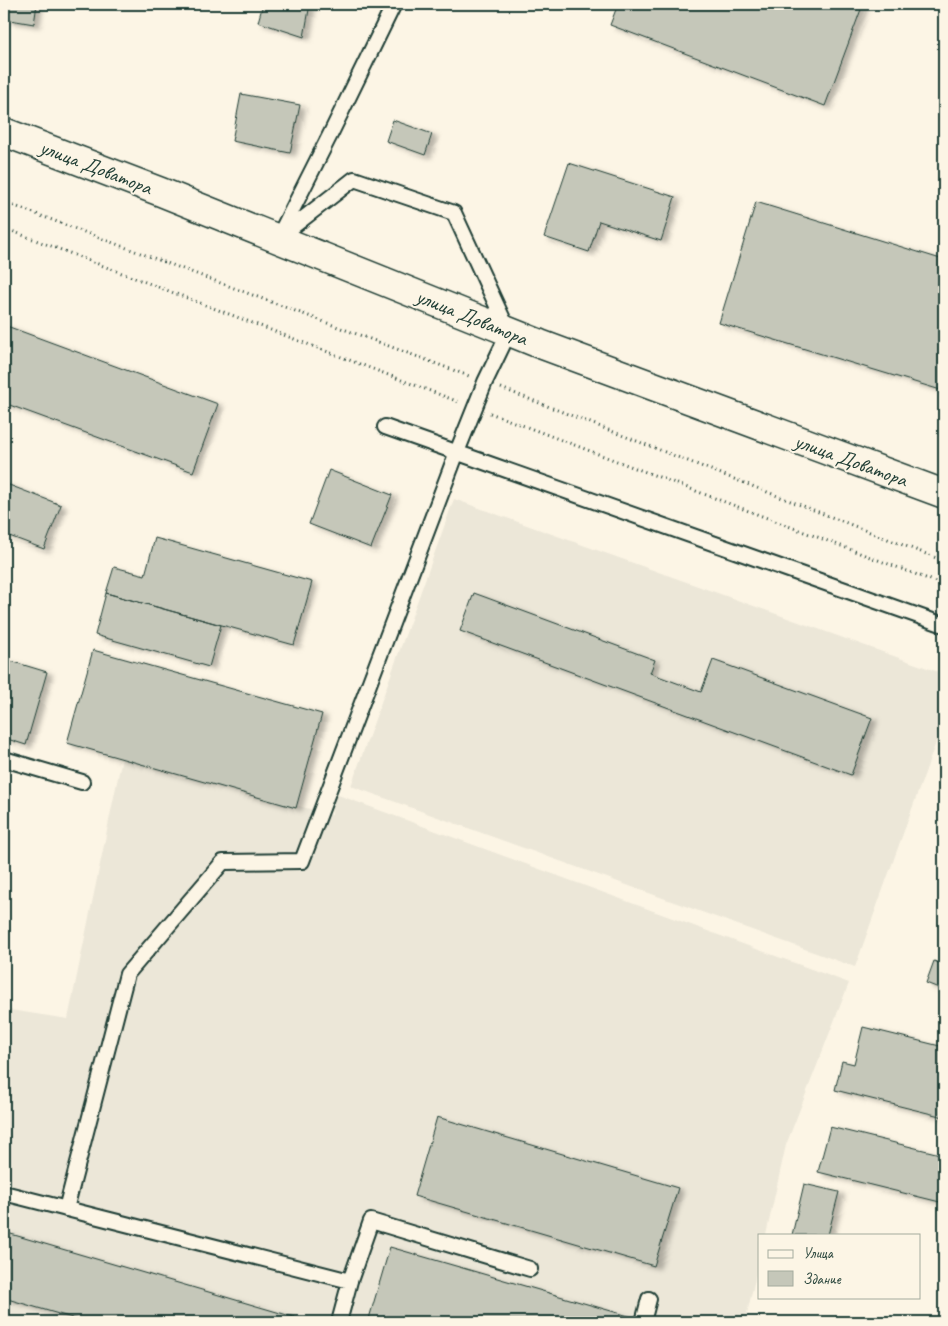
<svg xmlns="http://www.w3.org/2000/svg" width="948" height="1326" viewBox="0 0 948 1326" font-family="Caveat,sans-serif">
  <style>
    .built { fill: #ece7d8 }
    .building { fill: #c5c7b9; stroke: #1f3d34; filter: url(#shadow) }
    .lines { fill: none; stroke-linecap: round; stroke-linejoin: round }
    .service-casing { stroke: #1f3d34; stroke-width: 18 }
    .secondary-casing { stroke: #1f3d34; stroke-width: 31 }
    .path { stroke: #1f3d34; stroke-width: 3; stroke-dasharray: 1 4; stroke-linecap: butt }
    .service { stroke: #fcf5e5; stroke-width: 14 }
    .secondary { stroke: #fcf5e5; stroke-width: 28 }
    .labels { text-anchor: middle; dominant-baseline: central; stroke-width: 4; stroke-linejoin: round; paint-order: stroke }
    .street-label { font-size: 21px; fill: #1f3d34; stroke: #fcf5e5 }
  </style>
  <defs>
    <filter id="shadow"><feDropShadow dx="5.5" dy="3" stdDeviation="2.5" flood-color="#0004"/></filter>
  </defs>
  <rect width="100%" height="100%" fill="#fcf5e5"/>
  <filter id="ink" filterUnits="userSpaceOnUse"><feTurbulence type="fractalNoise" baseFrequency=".02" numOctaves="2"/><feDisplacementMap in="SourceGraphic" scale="10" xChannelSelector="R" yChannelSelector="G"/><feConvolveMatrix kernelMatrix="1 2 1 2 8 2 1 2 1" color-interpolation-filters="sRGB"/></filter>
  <g filter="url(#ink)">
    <!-- built -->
    <path class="built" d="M454 499 944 674V720L855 967 351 786Z
      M122 758 332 815 330 792 849 983 786 1145 766 1235H759V1262L745 1322H4V1009L68 1019Z"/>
    <!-- building -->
    <path class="building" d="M4 4H37L34 24 4 19Z
      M263 4H310L304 37 258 22Z
      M618 4H818L830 8 832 4H863L825 106 610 25Z
      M241 94 300 105 290 153 232 141Z
      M393 120 432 134 425 155 386 141Z
      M569 163 675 197 661 241 599 221 589 252 544 237Z
      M756 202 944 260V391L719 323Z
      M4 325 218 404 193 472 4 403Z
      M329 470 392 495 371 548 309 524Z
      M4 483 61 505 44 549 4 534Z
      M155 538 312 582 294 645 106 593 114 567 145 575Z
      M106 593 221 625 209 667 95 635Z
      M474 593 655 660 650 673 701 692 713 660 872 718 851 775 460 631Z
      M93 650 322 714 296 808 67 743Z
      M4 659 47 672 26 745 4 738Z
      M934 961 944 965V990L926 983Z
      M863 1027 944 1047V1117L835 1090 842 1061 854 1064Z
      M437 1117 678 1188 654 1266 414 1196Z
      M830 1127 944 1155V1203L818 1172Z
      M804 1184 839 1192 828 1235H792Z
      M4 1232 311 1322H86L4 1298Z
      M390 1247 632 1317 630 1322H368Z"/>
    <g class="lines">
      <!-- service casing -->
      <g class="service-casing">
        <path id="service" d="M280 234 331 133 394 4
          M385 427 944 625
          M4 759 82 782
          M4 1193 350 1281 371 1221 530 1269
          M66 1209 127 974 223 862 302 861 457 452 485 382 509 332 454 213 354 179 277 239
          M339 1322 350 1281
          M643 1322 649 1299"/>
      </g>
      <!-- secondary casing -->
      <g class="secondary-casing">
        <path id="secondary" d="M4 132 161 192 540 344 944 494"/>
      </g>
      <!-- path -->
      <path class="path" d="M4 202 469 376
        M4 228 459 402
        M501 388 944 561
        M490 413 944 585"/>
      <!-- service -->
      <use href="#service" class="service"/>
      <!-- secondary -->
      <use href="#secondary" class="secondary"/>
    </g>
  </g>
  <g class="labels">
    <!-- street labels -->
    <g class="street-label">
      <text transform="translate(96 167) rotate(21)">улица Доватора</text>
      <text transform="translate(472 317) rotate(22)">улица Доватора</text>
      <text transform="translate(851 460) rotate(20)">улица Доватора</text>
    </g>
  </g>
  <!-- margin -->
  <rect width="948" height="1326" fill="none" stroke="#fcf5e5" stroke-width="20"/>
  <rect x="10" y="10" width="928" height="1306" fill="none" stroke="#1f3d34" stroke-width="2" filter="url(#ink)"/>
  <!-- legend -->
  <rect x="758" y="1234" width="162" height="65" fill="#fcf5e5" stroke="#a4ab9e"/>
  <rect x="768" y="1250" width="25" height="8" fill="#fcf5e5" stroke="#a4ab9e"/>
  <text x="803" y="1258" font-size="15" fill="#1f3d34">Улица</text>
  <rect x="768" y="1271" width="25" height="15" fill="#c5c7b9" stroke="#a4ab9e"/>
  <text x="803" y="1284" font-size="15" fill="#1f3d34">Здание</text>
</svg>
